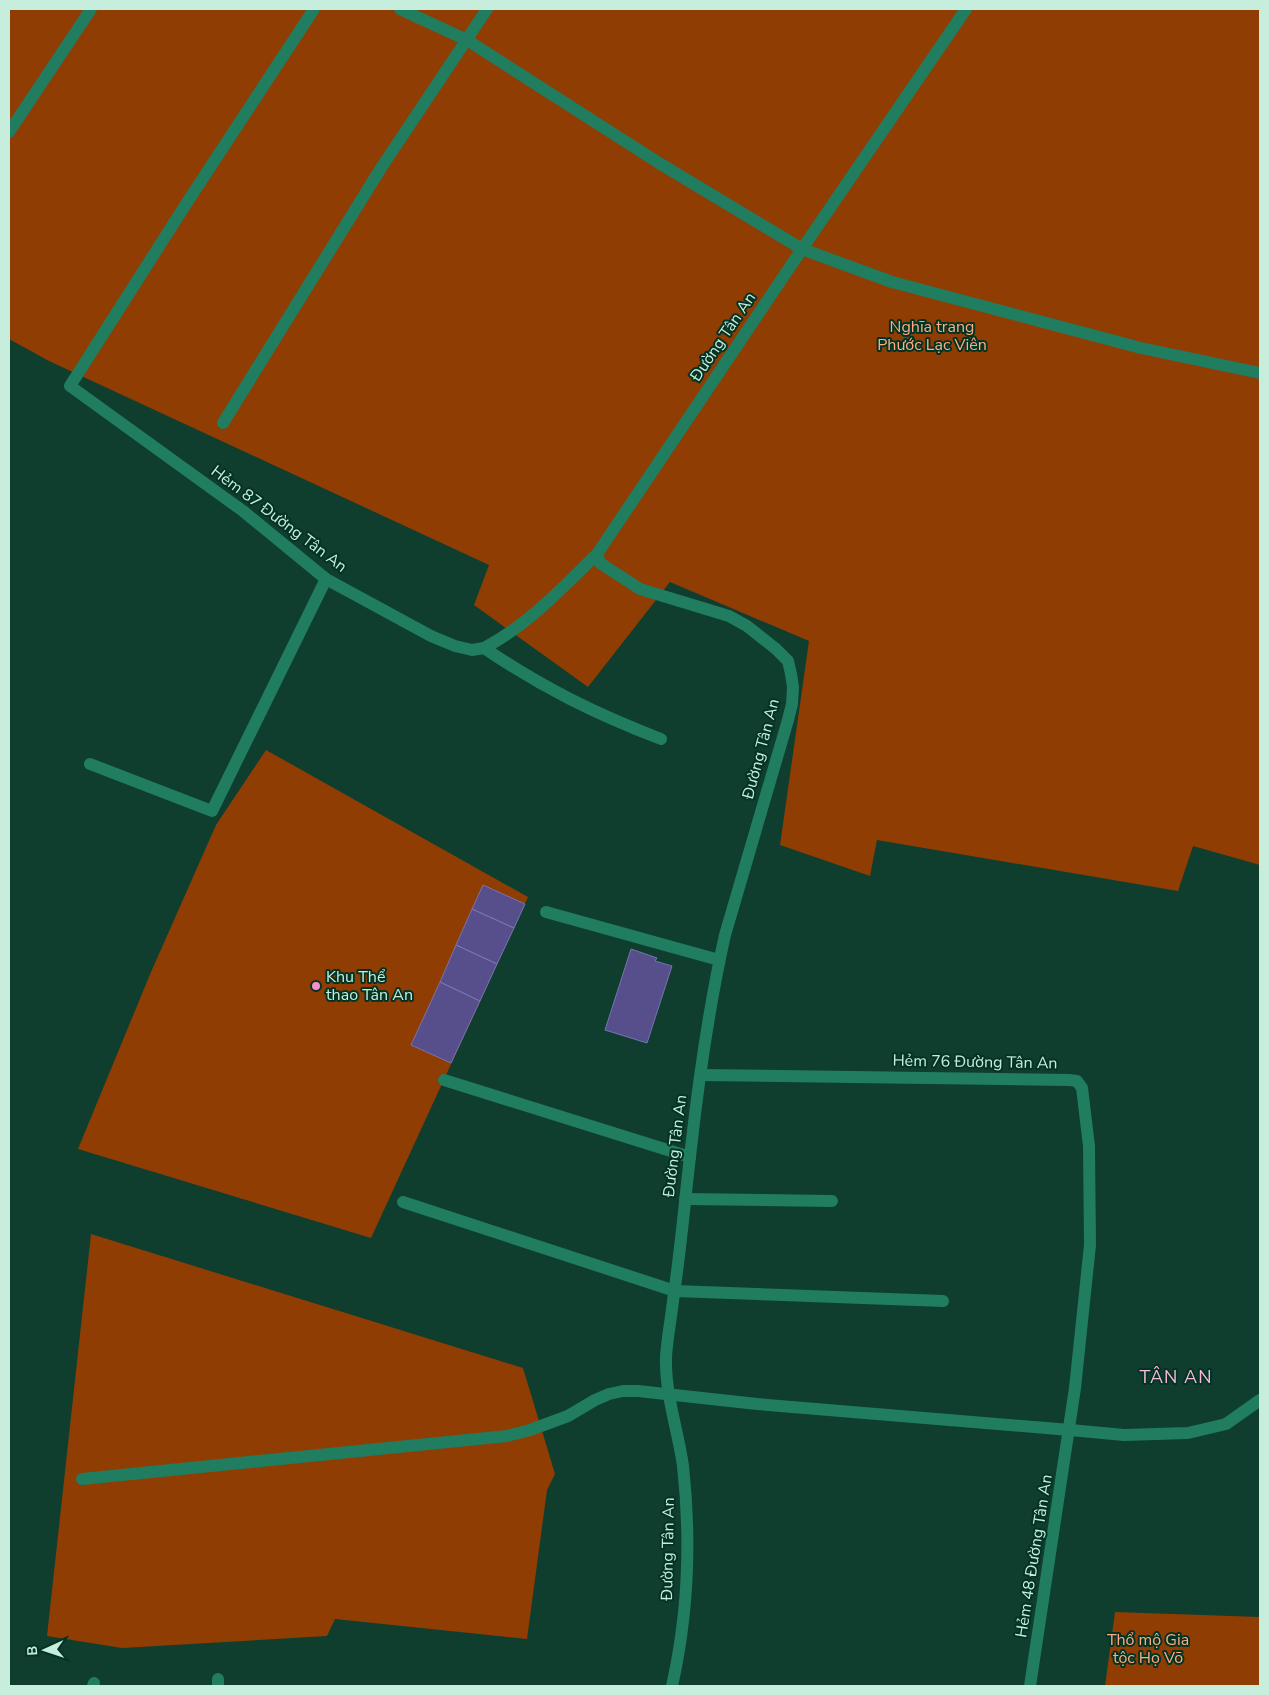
<svg xmlns="http://www.w3.org/2000/svg" width="1269" height="1695" viewBox="0 0 1269 1695" font-family="'Nunito Sans',sans-serif">
  <style>
    .green { fill: #903d03 }
    .building { fill: #564f8b; stroke: #7873b2 }
    .lines { fill: none; stroke-linecap: round; stroke-linejoin: round }
    .service { stroke: #207d5f; stroke-width: 12 }
    .minor { stroke: #207d5f; stroke-width: 12 }
    .tertiary { stroke: #207d5f; stroke-width: 12 }
    .poi-dot { fill: #f98fc9; stroke: #023324; stroke-width: 2 }
    .labels { text-anchor: middle; dominant-baseline: central; stroke-width: 4; stroke-linejoin: round; paint-order: stroke }
    .park-label { font-size: 16px; fill: #ffac83; stroke: #023324 }
    .street-label { font-size: 16px; fill: #c7eedd; stroke: #023324 }
    .poi-label { font-size: 16px; fill: #c7eedd; stroke: #023324; text-anchor: start }
    .neighbourhood-label { font-size: 18px; letter-spacing: 1px; fill: #f7bbd9; stroke: #023324 }
  </style>
  <rect width="100%" height="100%" fill="#0f3d2e"/>
  <!-- green -->
  <path class="green" d="M9 9H1260V865L1193 846 1178 891 877 840 870 876 780 845 809 641 670 582 588 687 474 605 489 565 49 361 9 339Z
    M266 750 528 897 371 1238 78 1149 151 972 216 825Z
    M91 1234 523 1368 555 1474 547 1490 527 1639 335 1619 327 1636 122 1648 47 1636Z
    M1115 1612 1260 1617V1686H1105Z"/>
  <!-- building -->
  <path class="building" d="M483 885 525 904 514 928 472 909Z
    M472 909 514 928 497 964 456 945Z
    M456 945 497 964 480 1001 440 982Z
    M631 949 657 958 655 961 672 966 647 1043 605 1030Z
    M440 982 480 1001 451 1063 411 1045Z"/>
  <g class="lines">
    <!-- service -->
    <path class="service" d="M314 9 186 204 70 386 243 511 326 579 431 636 455 646 472 650 484 648
      M400 9 467 40 659 163 802 249
      M9 132 91 9
      M223 423 381 168 487 9
      M82 1479 507 1436 530 1430 568 1416 595 1400 609 1394 623 1391H638L757 1404 1070 1430"/>
    <!-- minor -->
    <path class="minor" d="M802 249 892 282 1141 348 1260 373
      M597 554C562 588 528 625 484 648 543 688 596 714 661 739
      M90 764 212 811 326 579
      M546 912 719 960
      M701 1075 1069 1080 1077 1081 1082 1088 1089 1146 1090 1245 1075 1388 1030 1686
      M444 1080 690 1157
      M685 1199 832 1201
      M403 1202 675 1291 943 1301
      M1070 1430 1124 1435 1188 1433 1226 1424 1260 1400
      M93 1686 94 1683
      M218 1686V1679"/>
    <!-- tertiary -->
    <path class="tertiary" d="M672 1686C688 1615 691 1539 683 1466 678 1430 665 1395 666 1357 667 1339 671 1319 673 1301 677 1274 680 1248 683 1221 693 1125 704 1029 725 935L788 720 792 704 793 687 791 674 788 661 776 649 747 626 729 616 640 589 600 563 597 554 802 249 966 9"/>
  </g>
  <!-- markers -->
  <circle class="poi-dot" cx="316" cy="986" r="5"/>
  <g class="labels">
    <!-- park labels -->
    <g class="park-label">
      <text x="932" y="327">Nghĩa trang<tspan x="932" dy="18">Phước Lạc Viên</tspan></text>
      <text x="1148" y="1640">Thổ mộ Gia<tspan x="1148" dy="18">tộc Họ Võ</tspan></text>
    </g>
    <!-- street labels -->
    <g class="street-label">
      <text transform="translate(723 337) rotate(-56)">Đường Tân An</text>
      <text transform="translate(279 519) rotate(37)">Hẻm 87 Đường Tân An</text>
      <text transform="translate(761 749) rotate(-75)">Đường Tân An</text>
      <text transform="translate(975 1062) rotate(1)">Hẻm 76 Đường Tân An</text>
      <text transform="translate(675 1146) rotate(-83)">Đường Tân An</text>
      <text transform="translate(668 1549) rotate(-89)">Đường Tân An</text>
      <text transform="translate(1034 1556) rotate(-81)">Hẻm 48 Đường Tân An</text>
    </g>
    <!-- poi labels -->
    <g class="poi-label">
      <text x="326" y="977">Khu Thể<tspan x="326" dy="18">thao Tân An</tspan></text>
    </g>
    <!-- neighbourhood labels -->
    <g class="neighbourhood-label">
      <text x="1176" y="1377">TÂN AN</text>
    </g>
  </g>
  <!-- border -->
  <rect width="1269" height="1695" fill="none" stroke="#c7eedd" stroke-width="20"/>
  <!-- north arrow -->
  <g transform="translate(45 1650) rotate(267)" stroke="#023324" stroke-width="4" paint-order="stroke">
  <path d="M0-4L9 19L0 12L-9 19Z" fill="#c7eedd"/>
  <text y="-8" font-size="14" font-weight="bold" text-anchor="middle" fill="#c7eedd">B</text>
  </g>
</svg>
